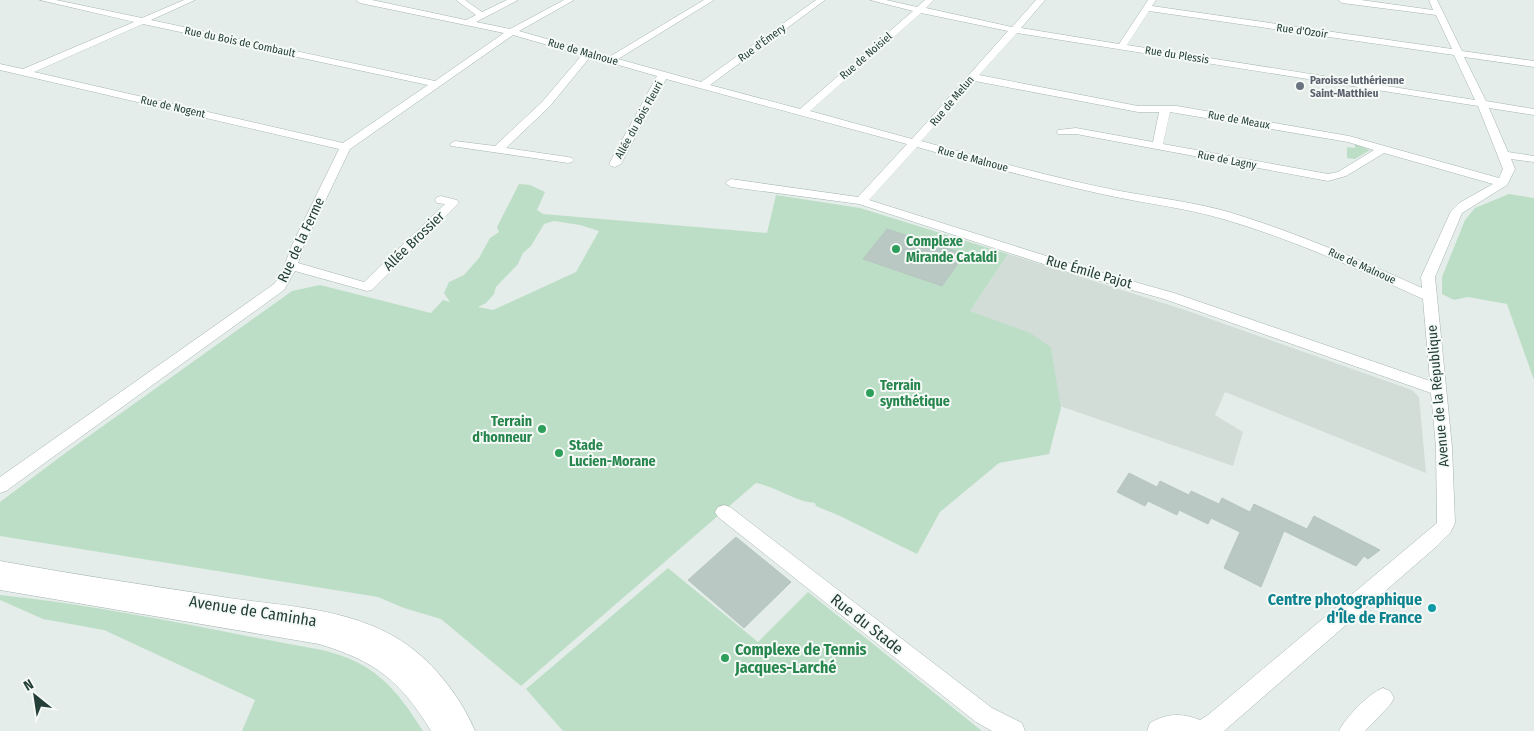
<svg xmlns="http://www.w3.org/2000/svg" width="1534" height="731" viewBox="0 0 1534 731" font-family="'Fira Sans Condensed',sans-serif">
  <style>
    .built { fill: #d2ddd8 }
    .green { fill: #bddec6; fill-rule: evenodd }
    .building { fill: #b9c8c2; stroke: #b6c7c0 }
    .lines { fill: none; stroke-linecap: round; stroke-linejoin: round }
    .minor-casing { stroke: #a6b5b0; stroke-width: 1 }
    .minor { fill: #fff; fill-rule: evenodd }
    .worship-dot { fill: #6b7280; stroke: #f5faf7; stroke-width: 2 }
    .leisure-dot { fill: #2e9e5b; stroke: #f5faf7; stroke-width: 2 }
    .culture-dot { fill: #0f9aa8; stroke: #f5faf7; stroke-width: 2 }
    .labels { text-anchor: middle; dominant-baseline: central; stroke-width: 4; stroke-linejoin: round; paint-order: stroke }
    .far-street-label { font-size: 11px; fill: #233f37; stroke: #f5faf7 }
    .far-worship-label { font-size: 11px; font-weight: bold; fill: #5b616d; stroke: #f5faf7; text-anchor: start }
    .street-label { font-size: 14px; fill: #233f37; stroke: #f5faf7 }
    .leisure-label { font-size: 14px; font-weight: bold; fill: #27864d; stroke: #f5faf7; text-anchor: start }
    .near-culture-label { font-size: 16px; font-weight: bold; fill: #0d838f; stroke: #f5faf7; text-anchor: end }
    .near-street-label { font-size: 16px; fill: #233f37; stroke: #f5faf7 }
    .near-leisure-label { font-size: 16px; font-weight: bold; fill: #27864d; stroke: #f5faf7; text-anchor: start }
  </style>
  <rect width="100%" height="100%" fill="#e4ede9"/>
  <!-- built -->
  <path class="built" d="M1008 254 1185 310 1412 390 1419 397 1426 473 1225 392 1215 415 1243 432 1233 466 1060 406 1051 347 970 311Z"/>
  <!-- green -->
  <path class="green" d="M1355 144 1370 150 1355 159 1347 158V147L1355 148Z
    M519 184 530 185 545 192 537 210 543 214 767 233 776 195 860 208 1008 254 970 311 1030 333 1051 347 1061 408 1049 454 999 463 940 512 917 554 840 516 816 506 815 503C794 501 777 487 756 483L521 686 441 619 404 608 378 597 0 536V502L68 451 292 291 320 285 431 313 443 300 450 302 444 293 449 282 464 275 479 258 490 238 499 232 497 227ZM554 221 580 225 599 231 576 272 493 310 478 307 486 303 494 294 496 287 518 264 523 253 531 246 544 224Z
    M1509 194 1534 198V380L1507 304 1468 297 1454 300 1442 294V277L1465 220 1475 208Z
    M668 568 758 642 808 592 982 731H563L526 689Z
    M0 595C108 606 215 631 322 650 374 662 396 688 423 731H242L255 700 104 630 43 619 0 600Z"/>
  <!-- building -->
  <path class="building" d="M887 229 965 254 942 286 863 259Z
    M1129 473 1157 487 1160 481 1189 495 1191 491 1219 504 1222 498 1250 512 1254 504 1307 529 1314 516 1380 550 1368 559 1364 556 1356 566 1284 531 1261 587 1224 568 1240 532 1211 518 1208 524 1179 510 1177 515 1148 501 1145 506 1117 492Z
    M736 537 791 582 744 628 688 580Z"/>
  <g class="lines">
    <!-- minor casing -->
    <g class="minor-casing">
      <path id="minor" d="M40 0H56L142 18 184 0H195L151 20 435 81 504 33 360 3 356 0H372L466 20 476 15 456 0H465L482 12 507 0H518L476 22 510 29 564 0H574L519 31 609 57 704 0H714L618 59 701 82 816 0H825L710 85 800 109 913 11 870 0H886L917 7 925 0H934L926 8 1012 27 1036 0H1045L1021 28 1119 44 1148 0H1156L1152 6 1452 49 1436 15 1342 3 1338 0H1361L1433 10 1429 0H1437L1462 51 1534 61V67L1464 57 1486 101 1534 109V115L1489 108 1508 152 1534 156V162L1511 159 1515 169 1507 185 1462 213 1435 277 1452 447 1455 523 1450 533 1437 546 1224 731H1147L1150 723C1167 713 1182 713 1200 720L1208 715 1437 523 1436 447 1431 393 1164 299 1068 272 859 204 731 187 725 183 731 179 858 197 907 144 666 79 621 164 615 167 611 166 609 164 657 76 590 57 550 106 506 148 568 157 572 158 574 160 572 162 568 163 451 146 450 144 455 141 495 146 542 102 582 55 513 35 350 149 304 245 298 263 364 282 445 204 437 203 435 200 437 197 441 196 457 200 459 203 372 290 367 291 295 271 284 290 6 491 0 493V477L274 284 281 275 292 245 339 149 0 70V64L23 69 134 22ZM1149 11 1454 55 1475 100 1127 45ZM921 13 1008 31 912 139 810 111ZM143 24 428 85 343 143 34 72ZM1017 33 1478 106 1503 169 1499 178 1349 136 1177 106H1138L979 75ZM975 81 1138 112H1159L1153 142 1076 128 1058 130 1057 132 1058 134H1076L1328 181 1346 176 1384 153 1493 184 1459 203 1451 211 1421 277 1422 288C1360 260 1297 233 1232 213 1195 202 1157 198 1120 191 1053 178 987 159 921 141ZM1170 112 1348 142 1374 150 1338 172 1328 174 1163 144ZM917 147C981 165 1046 182 1111 196 1148 204 1186 208 1223 219 1292 239 1358 269 1423 299L1430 381 1174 293 1078 266 869 200Z
        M724 505 730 507 992 708 1022 723 1025 731H992L976 722 718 517 715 512 718 507Z
        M0 561C76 575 153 586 229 598 284 606 345 608 395 637 429 656 460 695 475 731H431C400 680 375 661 319 644L0 590Z
        M1383 688 1390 691 1394 698 1390 705 1365 731H1339C1345 718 1369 693 1383 688Z"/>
    </g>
    <!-- minor -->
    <use href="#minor" class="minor"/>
  </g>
  <!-- markers -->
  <circle class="worship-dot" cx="1300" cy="86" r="5"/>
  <g class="leisure-dot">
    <circle cx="896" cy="249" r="5"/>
    <circle cx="870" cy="393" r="5"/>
    <circle cx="542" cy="429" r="5"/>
    <circle cx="559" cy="453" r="5"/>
    <circle cx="725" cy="658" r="5"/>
  </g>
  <circle class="culture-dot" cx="1432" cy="608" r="5"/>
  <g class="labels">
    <!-- far-street labels -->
    <g class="far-street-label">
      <text transform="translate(1302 31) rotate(8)">Rue d'Ozoir</text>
      <text transform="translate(240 42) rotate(12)">Rue du Bois de Combault</text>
      <text transform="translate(762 43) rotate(-36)">Rue d'Émery</text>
      <text transform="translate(583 52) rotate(16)">Rue de Malnoue</text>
      <text transform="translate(1177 55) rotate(9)">Rue du Plessis</text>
      <text transform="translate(866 56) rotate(-41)">Rue de Noisiel</text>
      <text transform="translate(952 101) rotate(-50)">Rue de Melun</text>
      <text transform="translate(173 107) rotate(13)">Rue de Nogent</text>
      <text transform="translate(639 120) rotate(-61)">Allée du Bois Fleuri</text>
      <text transform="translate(1239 120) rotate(10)">Rue de Meaux</text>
      <text transform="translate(973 159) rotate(15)">Rue de Malnoue</text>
      <text transform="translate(1227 160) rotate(11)">Rue de Lagny</text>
      <text transform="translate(1362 266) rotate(24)">Rue de Malnoue</text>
    </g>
    <!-- far-worship labels -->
    <g class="far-worship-label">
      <text x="1310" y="80">Paroisse luthérienne<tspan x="1310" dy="13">Saint-Matthieu</tspan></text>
    </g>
    <!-- street labels -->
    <g class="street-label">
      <text transform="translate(301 240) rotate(-65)">Rue de la Ferme</text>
      <text transform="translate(414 241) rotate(-44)">Allée Brossier</text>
      <text transform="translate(1089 272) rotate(16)">Rue Émile Pajot</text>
      <text transform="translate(1438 396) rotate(-95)">Avenue de la République</text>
    </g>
    <!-- leisure labels -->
    <g class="leisure-label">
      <text x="906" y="241">Complexe<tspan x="906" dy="16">Mirande Cataldi</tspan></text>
      <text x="880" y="385">Terrain<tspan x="880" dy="16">synthétique</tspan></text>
      <text x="532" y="421" text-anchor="end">Terrain<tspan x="532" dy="16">d'honneur</tspan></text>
      <text x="569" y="445">Stade<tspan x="569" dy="16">Lucien-Morane</tspan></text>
    </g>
    <!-- near-culture labels -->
    <g class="near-culture-label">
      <text x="1422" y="599">Centre photographique<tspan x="1422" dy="18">d'Île de France</tspan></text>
    </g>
    <!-- near-street labels -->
    <g class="near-street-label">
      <text transform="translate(253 611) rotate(9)">Avenue de Caminha</text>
      <text transform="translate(867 624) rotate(38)">Rue du Stade</text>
    </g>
    <!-- near-leisure labels -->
    <g class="near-leisure-label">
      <text x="735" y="649">Complexe de Tennis<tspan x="735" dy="18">Jacques-Larché</tspan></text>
    </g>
  </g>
  <!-- north arrow -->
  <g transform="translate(35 696) rotate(330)" stroke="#f5faf7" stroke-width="4" paint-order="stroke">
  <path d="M0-4L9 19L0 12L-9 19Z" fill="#233f37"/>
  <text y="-8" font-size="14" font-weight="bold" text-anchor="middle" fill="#233f37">N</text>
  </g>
</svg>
